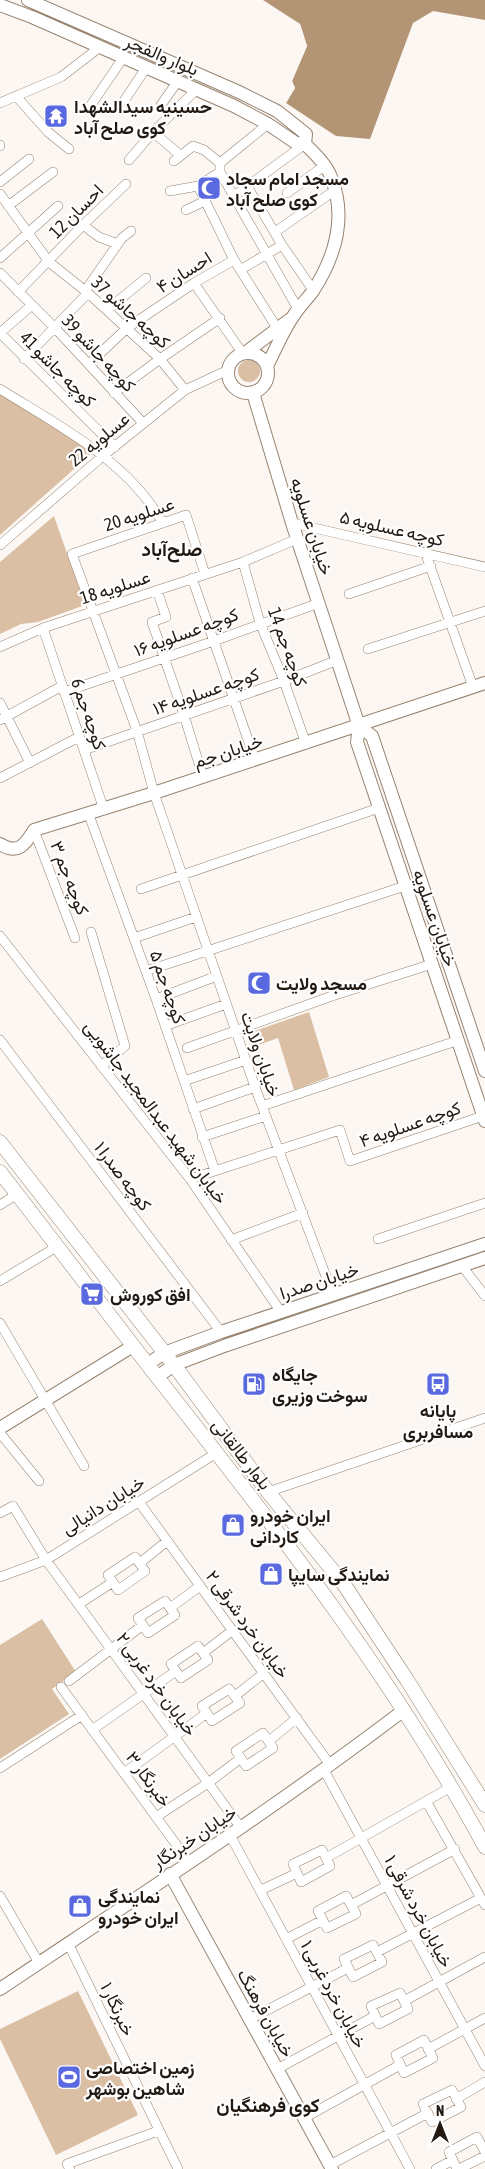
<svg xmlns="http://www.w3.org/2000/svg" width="485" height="2169" viewBox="0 0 485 2169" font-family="'Asap Condensed',Vazirmatn,sans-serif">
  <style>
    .green { fill: #dbbfa4 }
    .water { fill: #b39475 }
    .pier { fill: #fcf7f3 }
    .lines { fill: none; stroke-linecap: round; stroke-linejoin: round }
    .street-casing { stroke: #97836f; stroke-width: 10 }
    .secondary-casing { stroke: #97836f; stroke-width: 14 }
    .primary-casing { stroke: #97836f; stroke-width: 15 }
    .street { stroke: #fff; stroke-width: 9 }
    .secondary { stroke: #fff; stroke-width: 12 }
    .primary { stroke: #fff; stroke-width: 14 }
    .labels { text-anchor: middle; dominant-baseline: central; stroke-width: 4.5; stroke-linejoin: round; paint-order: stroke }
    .street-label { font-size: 18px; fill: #221a12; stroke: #fff }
    .poi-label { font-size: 18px; font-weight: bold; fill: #221a12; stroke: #fff; text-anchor: start }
    .neighbourhood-label { font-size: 19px; font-weight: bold; fill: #221a12; stroke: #fff }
  </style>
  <rect width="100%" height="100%" fill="#fcf7f3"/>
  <!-- green -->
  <path class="green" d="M238 371a11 11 0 1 1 22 0a11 11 0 1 1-22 0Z
    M0 391 92 453 0 535Z
    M54 516 85 605 38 622 21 624 0 634V562Z
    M309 1012 329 1077 294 1090 278 1038 255 1046 252 1032Z
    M42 1619 76 1672 52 1689 69 1714 0 1759V1645Z
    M78 1991 138 2115 56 2155 0 2039V2029Z"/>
  <!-- water -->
  <path class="water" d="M263 0H485V20L433 11 413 23 370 139 336 136 286 103 295 88 292 81 307 46 300 24Z"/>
  <!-- pier -->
  <path class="pier" d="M260 0 300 24 307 46 292 81 295 88 286 103 284 102 292 88 290 80 304 46 298 26Z"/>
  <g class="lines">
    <!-- street casing -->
    <g class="street-casing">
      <path id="street" d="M16 96 48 132 69 149
        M124 101 146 68
        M0 103 61 77 100 47
        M91 105 123 58
        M161 105 178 81
        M153 132 180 155
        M0 146V145
        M129 160 153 132 197 89
        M174 161 193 146 204 150 220 163
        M220 172 298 309
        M0 182 29 159
        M198 186 234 260 277 328
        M247 186 282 245 313 290
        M170 191 198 186 220 172V163L268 124
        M287 193 324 166
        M0 194 49 262 88 293 160 359 185 390
        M234 196 305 144
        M8 206 53 172
        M186 210 205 201
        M83 225 99 237 118 244
        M275 232 334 191
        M0 258 58 206
        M240 270 282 245
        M0 273 55 328 143 423
        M194 283 243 354
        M85 291 122 238 131 231
        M18 292 83 225 126 184
        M32 305 0 333 115 447
        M107 310 146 278
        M24 359 88 293
        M89 364 127 328 194 283 234 260
        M0 389C59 426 127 460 163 523
        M114 393 160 359 220 318
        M292 523 485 567
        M0 545 104 455 185 390 228 370
        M425 552 473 687
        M243 562 260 623 284 681 306 744
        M205 574 186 515 72 554 137 731 154 793 255 1087 333 1295
        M192 578 255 760
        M157 590 166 617 152 622 184 715 203 777
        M349 594 431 566
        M43 628 104 810
        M0 647 43 628 243 562 297 539
        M368 649 485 611
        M64 692 214 641 319 603
        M0 703 30 763
        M0 720 62 686
        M84 750 284 681 338 660
        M0 778 79 737
        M89 815 156 999 215 1171
        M34 830 75 938
        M141 889 379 808
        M91 932 125 1046 101 1066
        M0 936 190 1179 281 1312
        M134 938 196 917
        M146 971 405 886
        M156 999 217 976
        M165 1026 226 1004
        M0 1040 221 1332
        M187 1048 332 996 432 964
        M184 1081 246 1060
        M262 1106 459 1040
        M193 1109 255 1087
        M202 1137 266 1116
        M190 1179 340 1130 350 1161 483 1116
        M0 1205 17 1194
        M378 1239 485 1203
        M231 1240 303 1213
        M462 1266 485 1296
        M0 1281 58 1246
        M0 1323 84 1466
        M0 1433 39 1481
        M268 1492 485 1418
        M139 1502 331 1766
        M0 1513 13 1506 46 1560 241 1828
        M135 1557 145 1571 118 1590 108 1575Z
        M140 1563 167 1541
        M0 1577 46 1560 218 1452
        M165 1601 175 1615 148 1633 138 1618Z
        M79 1604 113 1582
        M170 1608 200 1586
        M198 1646 208 1660 181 1678 171 1664Z
        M203 1653 233 1630
        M69 1681 143 1625
        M61 1687 189 1862
        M229 1689 240 1703 212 1721 202 1706Z
        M235 1696 264 1673
        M92 1730 176 1671
        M263 1733 273 1748 246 1766 236 1751Z
        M269 1741 297 1718
        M0 1768 82 1715
        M324 1770 485 2066
        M124 1773 207 1713
        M426 1801 485 1905
        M156 1817 208 1783 241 1758
        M230 1835 410 2169
        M322 1850 330 1866 301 1882 293 1864Z
        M326 1858 451 1787
        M261 1890 297 1873
        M0 1896 39 1963
        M346 1896 356 1914 327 1928 318 1911Z
        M351 1905 455 1849
        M286 1939 323 1920
        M69 1945 178 2169
        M373 1945 382 1962 353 1977 344 1959Z
        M377 1952 481 1898
        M400 1993 408 2009 379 2024 371 2006Z
        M404 2001 485 1957
        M250 2019 348 1968
        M424 2040 433 2058 404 2073 396 2055Z
        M428 2049 485 2018
        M277 2069 375 2016
        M452 2090 461 2107 432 2122 423 2104Z
        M456 2099 485 2082
        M304 2118 400 2065
        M330 2165 428 2113
        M70 2169 67 2164 158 2131
        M436 2169 453 2160
        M457 2169 449 2152 477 2137 485 2152
        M459 2169 485 2156"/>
    </g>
    <!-- secondary casing -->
    <g class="secondary-casing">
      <path id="secondary" d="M28 0 239 92 277 111 306 134 305 144C315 154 326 164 331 177 347 217 335 257 313 291 307 299 300 306 294 315 283 330 276 349 267 366
        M0 5 32 17 234 106 268 124 296 143 305 144
        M245 353 289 320
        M228 373a20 20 0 1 1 40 0a20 20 0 1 1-40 0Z
        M253 393 292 523 359 726 357 742 485 1121
        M359 726 372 736 485 1071
        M0 844C18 855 25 845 34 830L154 793 485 683
        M148 1364 164 1353 221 1332 485 1244
        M157 1377 174 1365 224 1346 485 1258
        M0 1428 133 1346
        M170 1874 332 2169
        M0 1989C136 1898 274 1809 404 1710"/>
    </g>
    <!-- primary casing -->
    <g class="primary-casing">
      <path id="primary" d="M0 1142 174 1365 268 1492 343 1583 407 1680 485 1805
        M0 1172C53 1240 105 1310 158 1378 276 1528 394 1678 485 1847"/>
    </g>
    <!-- street -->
    <use href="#street" class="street"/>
    <!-- secondary -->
    <use href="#secondary" class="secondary"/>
    <!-- primary -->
    <use href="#primary" class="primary"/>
  </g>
  <!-- icons -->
  <defs>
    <g id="temple-square" transform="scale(1.25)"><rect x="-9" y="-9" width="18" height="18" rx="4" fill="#5a69e0" stroke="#fff"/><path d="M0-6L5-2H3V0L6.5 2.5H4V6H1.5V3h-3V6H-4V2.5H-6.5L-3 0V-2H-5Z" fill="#fff"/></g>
    <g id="mosque-square" transform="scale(1.25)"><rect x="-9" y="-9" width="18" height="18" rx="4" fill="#5a69e0" stroke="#fff"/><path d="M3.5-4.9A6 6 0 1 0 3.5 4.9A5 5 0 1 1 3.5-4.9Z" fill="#fff"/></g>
    <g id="supermarket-square" transform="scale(1.25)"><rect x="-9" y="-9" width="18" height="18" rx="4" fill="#5a69e0" stroke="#fff"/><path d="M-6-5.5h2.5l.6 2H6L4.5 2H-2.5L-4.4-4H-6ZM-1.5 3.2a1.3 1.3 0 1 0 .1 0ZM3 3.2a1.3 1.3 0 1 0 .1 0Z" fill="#fff"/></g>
    <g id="fuel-square" transform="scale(1.25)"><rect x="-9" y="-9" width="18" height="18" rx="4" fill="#5a69e0" stroke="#fff"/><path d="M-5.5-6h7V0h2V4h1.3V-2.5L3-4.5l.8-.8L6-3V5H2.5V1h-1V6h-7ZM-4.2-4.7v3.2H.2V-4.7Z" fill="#fff"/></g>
    <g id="bus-square" transform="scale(1.25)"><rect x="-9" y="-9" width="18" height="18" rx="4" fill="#5a69e0" stroke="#fff"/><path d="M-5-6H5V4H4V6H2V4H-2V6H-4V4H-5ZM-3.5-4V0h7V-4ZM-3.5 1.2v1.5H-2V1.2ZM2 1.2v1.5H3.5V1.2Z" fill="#fff"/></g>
    <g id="shop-square" transform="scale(1.25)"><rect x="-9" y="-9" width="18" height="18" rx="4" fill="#5a69e0" stroke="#fff"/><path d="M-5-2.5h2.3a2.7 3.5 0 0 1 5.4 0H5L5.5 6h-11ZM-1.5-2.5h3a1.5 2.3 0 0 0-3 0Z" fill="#fff"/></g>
    <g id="stadium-square" transform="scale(1.25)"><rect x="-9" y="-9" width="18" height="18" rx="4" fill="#5a69e0" stroke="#fff"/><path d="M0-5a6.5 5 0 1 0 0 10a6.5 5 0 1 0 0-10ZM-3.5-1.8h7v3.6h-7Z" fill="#fff"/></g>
  </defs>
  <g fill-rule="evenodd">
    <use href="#temple-square" x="56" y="116"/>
    <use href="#mosque-square" x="209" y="188"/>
    <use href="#mosque-square" x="259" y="983"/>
    <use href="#supermarket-square" x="92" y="1294"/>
    <use href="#fuel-square" x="254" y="1384"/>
    <use href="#bus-square" x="438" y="1384"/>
    <use href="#shop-square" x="233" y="1525"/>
    <use href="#shop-square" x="271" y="1574"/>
    <use href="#shop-square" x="80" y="1906"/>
    <use href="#stadium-square" x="69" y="2077"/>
  </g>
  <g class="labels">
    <!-- street labels -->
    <g class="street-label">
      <text transform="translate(162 55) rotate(23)">بلوار والفجر</text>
      <text transform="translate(76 211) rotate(-45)">احسان 12</text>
      <text transform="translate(184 272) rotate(-32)">احسان ۴</text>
      <text transform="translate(131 312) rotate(42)">کوچه جاشو 37</text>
      <text transform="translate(99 353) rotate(47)">کوچه جاشو 39</text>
      <text transform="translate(58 369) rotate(45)">کوچه جاشو 41</text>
      <text transform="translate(99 439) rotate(-40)">عسلویه 22</text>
      <text transform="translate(139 514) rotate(-18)">عسلویه 20</text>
      <text transform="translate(312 526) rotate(72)">خیابان عسلویه</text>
      <text transform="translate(392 528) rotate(13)">کوچه عسلویه ۵</text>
      <text transform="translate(115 587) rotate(-18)">عسلویه 18</text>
      <text transform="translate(186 632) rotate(-20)">کوچه عسلویه ۱۶</text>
      <text transform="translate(288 647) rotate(70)">کوچه جم 14</text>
      <text transform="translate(206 691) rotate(-19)">کوچه عسلویه ۱۴</text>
      <text transform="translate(89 714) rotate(71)">کوچه جم 6</text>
      <text transform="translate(228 751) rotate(-18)">خیابان جم</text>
      <text transform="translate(70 878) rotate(69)">کوچه جم ۳</text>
      <text transform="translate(435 918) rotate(71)">خیابان عسلویه</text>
      <text transform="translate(168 987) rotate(71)">کوچه جم ۵</text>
      <text transform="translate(261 1054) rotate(71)">خیابان ولایت</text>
      <text transform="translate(156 1112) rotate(53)">خیابان شهید عبدالمجید جاشویی</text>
      <text transform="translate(410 1124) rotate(-19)">کوچه عسلویه ۴</text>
      <text transform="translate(123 1176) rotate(53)">کوچه صدرا ۱</text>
      <text transform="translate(319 1281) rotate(-18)">خیابان صدرا</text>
      <text transform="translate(242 1454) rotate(52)">بلوار طالقانی</text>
      <text transform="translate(103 1505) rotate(-32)">خیابان دانیالی</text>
      <text transform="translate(248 1624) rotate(54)">خیابان خرد شرقی ۲</text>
      <text transform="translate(157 1684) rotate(54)">خیابان خرد غربی ۲</text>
      <text transform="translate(149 1779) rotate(54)">خبرنگار ۳</text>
      <text transform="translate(194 1837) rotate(-34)">خیابان خبرنگار</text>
      <text transform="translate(419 1911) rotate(62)">خیابان خرد شرقی ۱</text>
      <text transform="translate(334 1994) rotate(62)">خیابان خرد غربی ۱</text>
      <text transform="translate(118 2009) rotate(65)">خبرنگار ۱</text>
      <text transform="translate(266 2013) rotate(61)">خیابان فرهنگ</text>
    </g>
    <!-- poi labels -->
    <g class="poi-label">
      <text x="74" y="106">حسینیه سیدالشهدا<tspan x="74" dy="21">کوی صلح آباد</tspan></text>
      <text x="226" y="178">مسجد امام سجاد<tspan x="226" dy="21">کوی صلح آباد</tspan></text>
      <text x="276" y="983">مسجد ولایت</text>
      <text x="110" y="1294">افق کوروش</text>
      <text x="272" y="1374">جایگاه<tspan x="272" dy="21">سوخت وزیری</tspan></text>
      <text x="438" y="1410" text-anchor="middle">پایانه<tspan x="438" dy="21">مسافربری</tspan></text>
      <text x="250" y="1515">ایران خودرو<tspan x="250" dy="21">کاردانی</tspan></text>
      <text x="288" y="1574">نمایندگی سایپا</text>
      <text x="98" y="1896">نمایندگی<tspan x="98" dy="21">ایران خودرو</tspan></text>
      <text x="86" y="2067">زمین اختصاصی<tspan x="86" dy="21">شاهین بوشهر</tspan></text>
    </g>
    <!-- neighbourhood labels -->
    <g class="neighbourhood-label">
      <text x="172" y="549">صلح‌آباد</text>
      <text x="268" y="2105">کوی فرهنگیان</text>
    </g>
  </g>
  <!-- north arrow -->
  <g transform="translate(440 2124)" stroke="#ffffff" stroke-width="4" paint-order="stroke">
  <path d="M0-4L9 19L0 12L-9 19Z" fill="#221a12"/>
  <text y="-8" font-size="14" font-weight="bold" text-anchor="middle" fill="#221a12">N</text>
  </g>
</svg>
